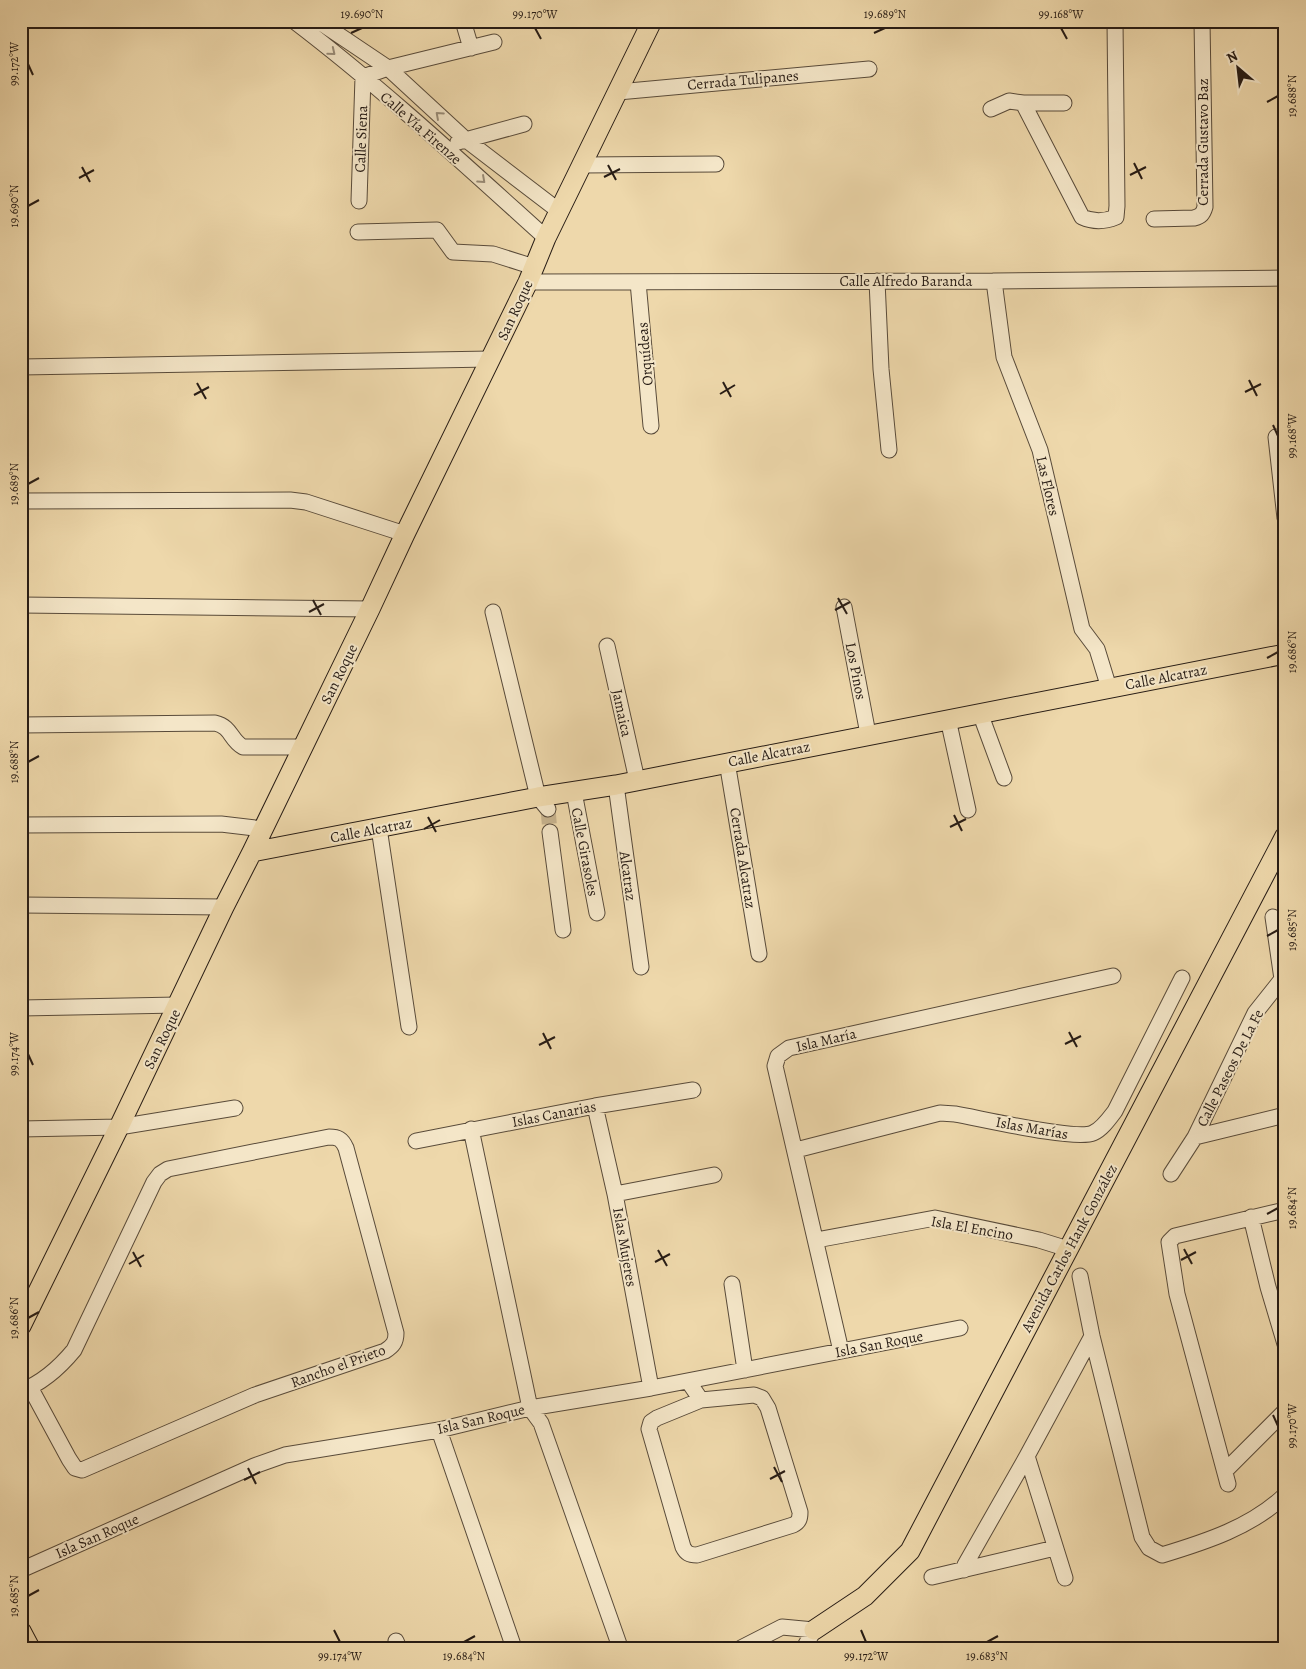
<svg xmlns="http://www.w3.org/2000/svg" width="1306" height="1669" viewBox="0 0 1306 1669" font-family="Alegreya,serif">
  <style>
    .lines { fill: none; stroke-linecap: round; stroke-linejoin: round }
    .minor-tunnel { stroke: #c6b28d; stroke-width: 15; stroke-dasharray: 15 8; stroke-linecap: butt }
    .minor-casing { stroke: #594b3a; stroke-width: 17 }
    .major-casing { stroke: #271c15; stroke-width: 21 }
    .minor { stroke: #f4e6c8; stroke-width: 15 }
    .major { stroke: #eed8ab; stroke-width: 19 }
    .oneway { stroke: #988b77 }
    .ticks { fill: none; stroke: #271c15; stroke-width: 2 }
    .labels { text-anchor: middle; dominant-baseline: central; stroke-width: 4; stroke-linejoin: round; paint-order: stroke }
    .street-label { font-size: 15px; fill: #271c15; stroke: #f4e6c8 }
    .neatline { fill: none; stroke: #271c15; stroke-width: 2 }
    .ticks-label { font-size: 12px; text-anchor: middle; fill: #271c15 }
  </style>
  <rect width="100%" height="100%" fill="#eed8ab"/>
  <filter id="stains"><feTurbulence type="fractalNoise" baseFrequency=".004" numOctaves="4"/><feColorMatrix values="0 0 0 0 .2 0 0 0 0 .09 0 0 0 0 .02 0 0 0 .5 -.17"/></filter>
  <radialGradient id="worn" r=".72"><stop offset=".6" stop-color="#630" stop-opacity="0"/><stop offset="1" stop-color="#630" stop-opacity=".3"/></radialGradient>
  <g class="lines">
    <!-- minor-tunnel -->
    <path class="minor-tunnel" d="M548 809 550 832"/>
    <!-- minor casing -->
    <g class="minor-casing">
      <path id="minor" d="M294 21C382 88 464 164 546 238
        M318 21 388 68 465 139 559 211
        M463 21 471 48
        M618 92 869 69
        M1023 103 1082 217C1093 222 1104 222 1116 217L1117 206 1115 21
        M991 109 1009 101 1023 103H1064
        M458 142 524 124
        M582 165 716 164
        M359 201 363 77 388 68 494 42
        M1154 219 1194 218C1201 216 1203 214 1205 207L1202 21
        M358 232 437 230 453 252 493 254 534 267
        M877 281 881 369 889 450
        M994 281 1004 357 1040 450 1082 629 1097 649 1109 688
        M528 282 994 281 1285 278
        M638 282 651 426
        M21 367 491 359
        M1276 437 1285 518
        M21 501 290 500 306 502 405 534
        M21 605 370 609
        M844 607 868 734
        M493 612 538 797 548 809
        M607 646 637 780
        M980 713 1004 778
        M948 719 968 810
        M21 725 215 723C232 727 230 740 243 747H304
        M727 762 759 954
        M616 785 641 967
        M574 792 597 913
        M21 825 221 824 263 829
        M379 828 409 1027
        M550 832 563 930
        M21 905 224 907
        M1273 917 1282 979 1285 986
        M21 1008 178 1005
        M595 1106 615 1194 651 1388
        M21 1129 119 1127 235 1108
        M471 1129 530 1408 541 1423 620 1647
        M1195 1137 1285 1115
        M416 1141 595 1106 693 1090
        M796 1150 940 1113 955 1114C979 1118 1076 1141 1093 1133 1102 1129 1109 1119 1115 1111L1182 978
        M1171 1174 1195 1137 1255 1013 1282 979
        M615 1194 714 1175
        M1251 1217 1268 1287 1285 1344
        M816 1240 935 1218 1039 1240 1068 1249
        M1080 1276 1092 1336 1142 1537 1149 1548 1162 1555C1205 1542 1252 1527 1285 1495
        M732 1284 745 1370
        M841 1351 775 1066 778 1056 789 1048 1113 976
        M688 1381 701 1400 754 1395 762 1398 768 1408 800 1512C800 1519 799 1522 793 1525L697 1555C689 1555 686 1553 683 1547L649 1429 651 1422 657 1418 701 1400
        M21 1391C42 1383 60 1367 74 1350L154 1182 160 1174 168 1169 329 1137C338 1137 342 1139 346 1148L396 1333C396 1342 393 1346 385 1351L255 1395 82 1470 75 1468 69 1459 30 1387
        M439 1430 514 1648
        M1027 1456 1065 1578
        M1225 1471 1285 1411
        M1228 1484 1177 1294 1169 1242 1175 1236 1285 1210
        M21 1570 254 1466 285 1455 439 1430 530 1408 651 1388 960 1328
        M964 1570 965 1565 1027 1456 1092 1336
        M932 1577 1055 1548
        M396 1641 399 1648
        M741 1648 782 1627 814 1630 804 1648"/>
    </g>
    <!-- major casing -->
    <g class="major-casing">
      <path id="major" d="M252 852 538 797 616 785 1285 654
        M21 1326 119 1127 224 907 252 852 370 609 405 534 528 282 546 238 652 21
        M814 1630 865 1596 910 1551 1285 836
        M21 1631 30 1648"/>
    </g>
    <!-- minor -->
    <use href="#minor" class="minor"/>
    <!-- major -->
    <use href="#major" class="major"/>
  </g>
  <!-- one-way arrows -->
  <defs><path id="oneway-chevron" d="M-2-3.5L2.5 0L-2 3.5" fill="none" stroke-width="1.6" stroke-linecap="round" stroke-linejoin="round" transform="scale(1.25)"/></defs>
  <g class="oneway">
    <use href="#oneway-chevron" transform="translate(332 52) rotate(39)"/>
    <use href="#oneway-chevron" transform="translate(439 115) rotate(-138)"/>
    <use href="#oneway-chevron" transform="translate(482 180) rotate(42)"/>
  </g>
  <!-- ticks -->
  <path class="ticks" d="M535 28 541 39M1061 28 1067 39M351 33 362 28M874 33 885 28M28 64 33 75M1267 102 1278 96M1134 163 1142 179M608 165 616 180M82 167 90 182M1130 175 1146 167M604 177 620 169M79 178 94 170M28 206 39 200M1249 380 1257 396M723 382 731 397M197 383 206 399M1245 392 1261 384M720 394 735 385M194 395 209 387M1273 425 1278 436M28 484 39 478M838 598 847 614M313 600 321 615M835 610 850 602M309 612 324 604M1267 658 1278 652M28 762 39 756M954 815 962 831M428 817 436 832M950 827 966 819M424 829 440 820M1267 936 1278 930M1069 1032 1077 1047M543 1033 551 1049M1065 1044 1081 1036M539 1045 555 1037M28 1054 33 1065M1267 1214 1278 1208M1184 1249 1192 1264M658 1250 667 1266M133 1252 141 1267M1181 1260 1196 1252M655 1262 670 1254M129 1264 144 1255M28 1318 39 1312M1273 1415 1278 1426M774 1467 782 1482M248 1468 256 1484M770 1479 785 1471M244 1480 260 1472M28 1596 39 1590M334 1630 340 1642M861 1630 866 1642M464 1642 475 1636M987 1642 998 1636"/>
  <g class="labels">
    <!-- street labels -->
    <g class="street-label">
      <text transform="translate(743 80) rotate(-5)">Cerrada Tulipanes</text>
      <text transform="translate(421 128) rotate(41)">Calle Vía Firenze</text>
      <text transform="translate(361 139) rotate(-88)">Calle Siena</text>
      <text transform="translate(1203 142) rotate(-90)">Cerrada Gustavo Baz</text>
      <text x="906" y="281">Calle Alfredo Baranda</text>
      <text transform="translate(515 310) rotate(-65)">San Roque</text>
      <text transform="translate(645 354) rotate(-95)">Orquídeas</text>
      <text transform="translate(1048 486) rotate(77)">Las Flores</text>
      <text transform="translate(856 671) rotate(79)">Los Pinos</text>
      <text transform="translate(339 674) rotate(-64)">San Roque</text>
      <text transform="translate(1166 677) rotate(-11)">Calle Alcatraz</text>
      <text transform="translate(622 713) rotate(78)">Jamaica</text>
      <text transform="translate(769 754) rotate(-11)">Calle Alcatraz</text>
      <text transform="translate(371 830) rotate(-11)">Calle Alcatraz</text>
      <text transform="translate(585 852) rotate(79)">Calle Girasoles</text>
      <text transform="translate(743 858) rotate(81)">Cerrada Alcatraz</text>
      <text transform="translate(628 876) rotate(82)">Alcatraz</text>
      <text transform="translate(162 1039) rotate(-64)">San Roque</text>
      <text transform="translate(826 1040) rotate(-13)">Isla María</text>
      <text transform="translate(1230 1068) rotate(-63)">Calle Paseos De La Fe</text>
      <text transform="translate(554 1114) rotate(-11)">Islas Canarias</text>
      <text transform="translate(1032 1128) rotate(10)">Islas Marías</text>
      <text transform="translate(972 1228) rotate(10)">Isla El Encino</text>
      <text transform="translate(625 1247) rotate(80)">Islas Mujeres</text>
      <text transform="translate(1069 1248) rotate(-62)">Avenida Carlos Hank González</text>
      <text transform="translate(879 1344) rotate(-11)">Isla San Roque</text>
      <text transform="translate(338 1366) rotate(-20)">Rancho el Prieto</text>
      <text transform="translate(481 1419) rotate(-13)">Isla San Roque</text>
      <text transform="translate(97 1536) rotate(-24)">Isla San Roque</text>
    </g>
  </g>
  <!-- margin -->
  <rect width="1306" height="1669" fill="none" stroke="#eed8ab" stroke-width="55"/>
  <!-- north arrow -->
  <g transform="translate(1238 68) rotate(332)" stroke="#f4e6c8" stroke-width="4" paint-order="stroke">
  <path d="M0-4L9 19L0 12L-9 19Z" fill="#271c15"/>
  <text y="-8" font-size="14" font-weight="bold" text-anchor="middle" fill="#271c15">N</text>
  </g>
  <rect x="28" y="28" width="1250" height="1614" class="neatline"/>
  <g class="ticks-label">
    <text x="362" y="18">19.690°N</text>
    <text x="535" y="18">99.170°W</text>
    <text x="885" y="18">19.689°N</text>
    <text x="1061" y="18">99.168°W</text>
    <text transform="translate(14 64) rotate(-90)" y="4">99.172°W</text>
    <text transform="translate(1292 96) rotate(-90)" y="4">19.688°N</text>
    <text transform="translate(14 206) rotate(-90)" y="4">19.690°N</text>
    <text transform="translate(1292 436) rotate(-90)" y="4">99.168°W</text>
    <text transform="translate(14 484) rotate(-90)" y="4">19.689°N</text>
    <text transform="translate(1292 652) rotate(-90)" y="4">19.686°N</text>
    <text transform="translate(14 762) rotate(-90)" y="4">19.688°N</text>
    <text transform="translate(1292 930) rotate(-90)" y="4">19.685°N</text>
    <text transform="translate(14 1054) rotate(-90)" y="4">99.174°W</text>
    <text transform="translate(1292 1208) rotate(-90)" y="4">19.684°N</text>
    <text transform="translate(14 1318) rotate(-90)" y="4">19.686°N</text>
    <text transform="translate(1292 1426) rotate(-90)" y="4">99.170°W</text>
    <text transform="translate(14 1596) rotate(-90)" y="4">19.685°N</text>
    <text x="340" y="1660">99.174°W</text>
    <text x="464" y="1660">19.684°N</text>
    <text x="866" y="1660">99.172°W</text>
    <text x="987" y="1660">19.683°N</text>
  </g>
  <rect width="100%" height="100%" filter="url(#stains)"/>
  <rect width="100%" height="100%" fill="url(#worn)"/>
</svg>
